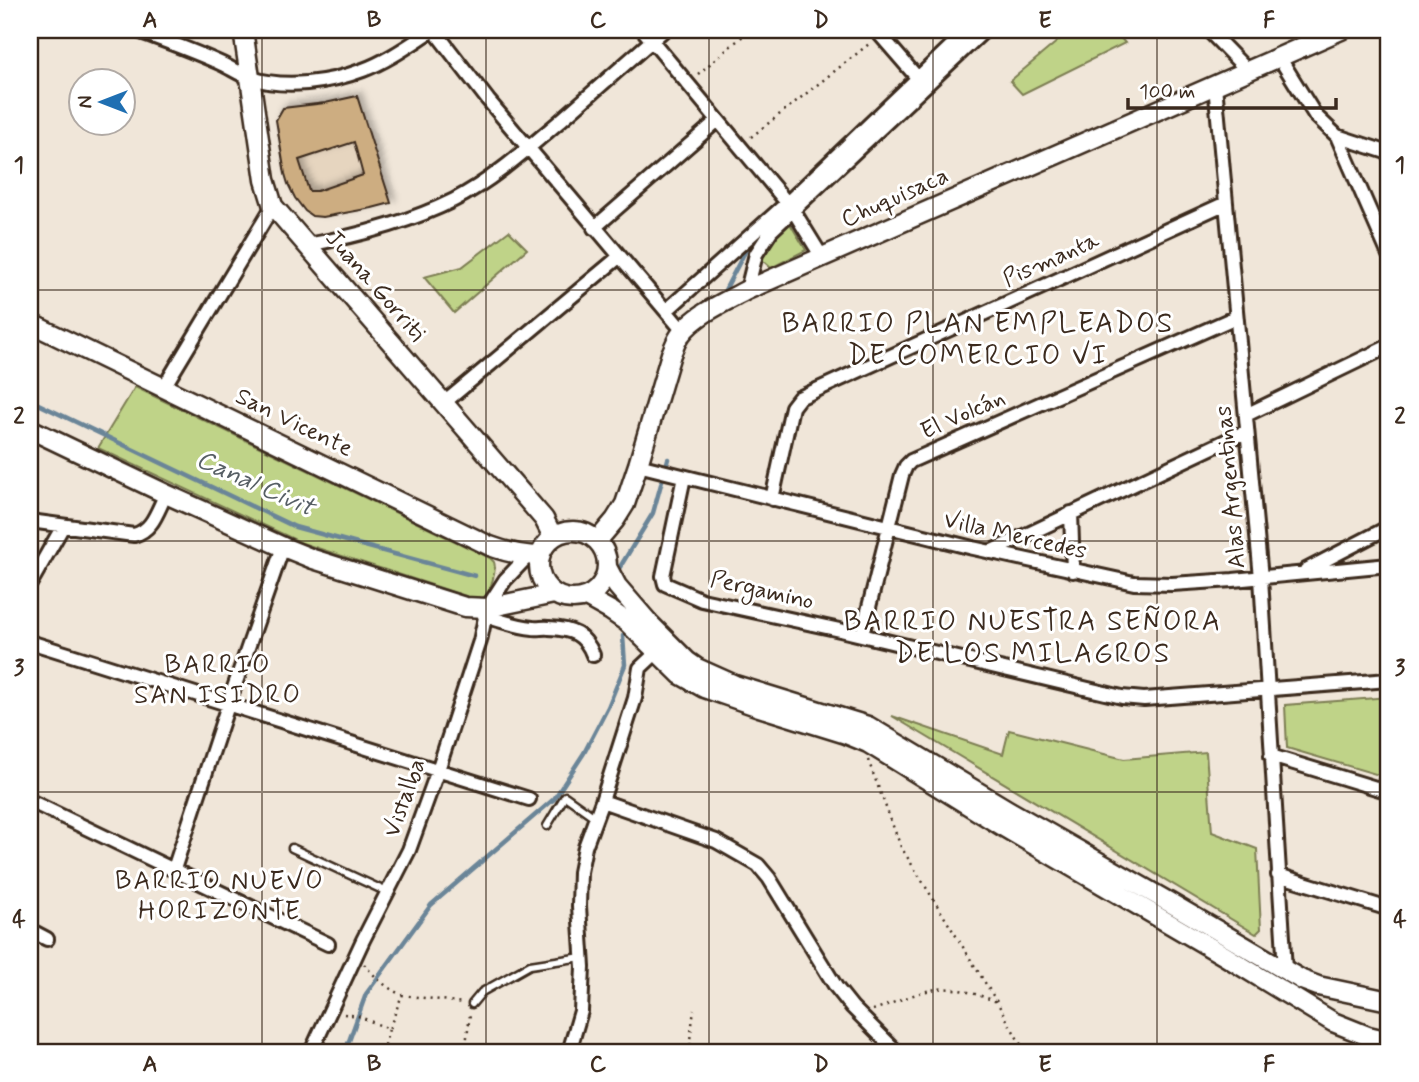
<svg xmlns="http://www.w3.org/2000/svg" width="1419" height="1082" viewBox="0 0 1419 1082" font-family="Mynerve,sans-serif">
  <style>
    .built { fill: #e6d5bf }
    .green { fill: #bfd388; stroke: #7d7e53; stroke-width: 2 }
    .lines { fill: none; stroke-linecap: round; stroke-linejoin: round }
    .stream { stroke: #6b8598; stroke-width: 4.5 }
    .building { fill: #cdad81; stroke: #3b2a1e; stroke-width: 2; fill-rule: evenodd; filter: url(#shadow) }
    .lane-casing { stroke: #3b2a1e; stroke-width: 11 }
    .street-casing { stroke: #3b2a1e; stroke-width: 18 }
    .secondary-casing { stroke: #3b2a1e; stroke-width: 23 }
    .path { stroke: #3b2a1e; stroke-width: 2.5; stroke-dasharray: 2 5; stroke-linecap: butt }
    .lane { stroke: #fff; stroke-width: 6 }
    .street { stroke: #fff; stroke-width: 12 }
    .secondary { stroke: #fff; stroke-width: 18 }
    .grid { fill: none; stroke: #3b2a1e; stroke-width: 2; stroke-opacity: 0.55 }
    .labels { text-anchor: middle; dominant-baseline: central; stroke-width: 6; stroke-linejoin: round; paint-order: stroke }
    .street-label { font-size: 24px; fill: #3b2a1e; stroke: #fff }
    .water-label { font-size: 26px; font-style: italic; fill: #575f65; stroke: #fff }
    .neighbourhood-label { font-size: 26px; letter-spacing: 2px; fill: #3b2a1e; stroke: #fff }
    .quarter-label { font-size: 28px; letter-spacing: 2px; fill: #3b2a1e; stroke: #fff }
    .neatline { fill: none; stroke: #3b2a1e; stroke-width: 2.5 }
    .grid-label { font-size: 23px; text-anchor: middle; font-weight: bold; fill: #3b2a1e }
  </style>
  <defs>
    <filter id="shadow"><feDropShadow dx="4" dy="-4" stdDeviation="3.5" flood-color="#0004"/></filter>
  </defs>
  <rect width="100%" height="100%" fill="#f0e6d9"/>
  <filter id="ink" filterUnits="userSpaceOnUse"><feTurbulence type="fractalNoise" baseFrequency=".0143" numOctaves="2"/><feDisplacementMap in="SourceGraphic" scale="14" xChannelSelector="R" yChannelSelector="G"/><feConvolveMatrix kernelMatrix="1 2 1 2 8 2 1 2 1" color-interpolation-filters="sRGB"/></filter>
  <g filter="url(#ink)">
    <!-- built -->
    <path class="built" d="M357 96 391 203 372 208 323 217 312 216 307 213 295 198 288 184 285 174 276 120 283 108 325 103Z"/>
    <!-- green -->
    <path class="green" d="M1071 30H1114L1125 43 1022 94 1010 81Z
      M789 222 806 250 771 268 762 260 766 246Z
      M509 231 527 249 454 313 424 277 462 267Z
      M135 387 490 558C491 559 493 561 494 562 497 570 490 593 484 597 479 600 477 599 472 598L302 543 98 448Z
      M1389 697V778L1287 748 1285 705Z
      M892 716 1003 754 1009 730 1124 759 1206 752 1212 832 1257 849 1261 929 1256 934Z"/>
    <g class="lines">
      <!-- stream -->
      <path class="stream" d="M725 290 749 244
        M30 400 295 527 475 576
        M620 567 653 513 668 459
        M345 1052 366 994 431 905 554 799 584 753 608 707 625 665 623 636"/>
    </g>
    <!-- building -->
    <path class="building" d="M357 96 391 203 372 208 323 217 312 216 305 211 295 198 288 184 285 174 276 120 283 108 325 103ZM354 142 363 175 317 191H309L299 160Z"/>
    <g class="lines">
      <!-- lane casing -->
      <g class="lane-casing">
        <path id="lane" d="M547 826 565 796 596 818
          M292 848 387 892
          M472 1004 482 992 530 965 582 957"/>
      </g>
      <!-- street casing -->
      <g class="street-casing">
        <path id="street" d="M136 30C165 41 194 51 222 64 231 68 240 75 251 78 285 89 329 83 363 70 388 61 411 44 433 30
          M434 30 488 100 683 331
          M643 30 793 210 822 257
          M876 30 922 83
          M1208 30 1248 71
          M1279 57 1315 115 1337 136 1389 255
          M1215 85 1261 578 1285 970
          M1337 136 1389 153
          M594 228 718 120
          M307 245C357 236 408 223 454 200 493 180 527 149 560 121 595 90 630 60 664 30
          M747 290 756 254 771 231 985 30
          M666 311 787 203 968 30
          M164 387 273 206
          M444 403 619 257
          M1246 415 1389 346
          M638 465 973 548 1134 583 1172 584 1233 580 1389 565
          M684 477 663 576 665 584 702 600 840 630 1122 697 1144 699 1389 680
          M772 499 792 407 799 398 1226 203
          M1071 513 1073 571
          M30 521 134 535C153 530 157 511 166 494
          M990 552 1247 431
          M1306 570 1389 527
          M30 584 63 526
          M484 616C500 620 517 627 533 628 538 629 544 627 549 628 572 629 585 634 593 655
          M862 635 902 475 906 466 911 461 1236 317
          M30 642 529 799
          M1271 756 1389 792
          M30 801 328 944
          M602 801 716 841 758 865 769 878 836 987 852 1007 897 1052
          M174 869 228 705 283 547
          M1278 875 1389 909
          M30 930 47 939
          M311 1052 363 940 409 850 438 770 480 641 487 608 505 580 528 556
          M569 1052 581 1011 583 967 579 906 580 872 585 847 602 801 635 698 640 668 657 652"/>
      </g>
      <!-- secondary casing -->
      <g class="secondary-casing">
        <path id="secondary" d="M243 30 265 180 273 206 544 519 553 537
          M30 323 490 546C506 552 522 556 540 556
          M30 429 166 494 283 547 313 559 465 607 487 608 554 594
          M539 565a34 34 0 1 1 68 0a34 34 0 1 1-68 0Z
          M598 540 615 520 625 504 638 465 671 354C674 348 676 340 681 334 696 314 725 302 747 290L1341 30
          M608 569 617 586 649 623 687 661 697 668 735 685 868 726 1008 810 1174 905 1302 980 1318 986 1389 1001
          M586 597 611 611 627 622 681 675 704 688 759 707 846 734 868 743 1002 826 1225 956 1333 1022 1368 1036 1389 1041"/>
      </g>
      <!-- path -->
      <path class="path" d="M698 74 750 30
        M751 137 869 44
        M868 760 901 847 997 1002 1025 1052
        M364 964C375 977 386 988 402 995
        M873 1010C892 1004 912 994 931 990 953 985 977 994 997 1002
        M344 1014 358 1016 389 1029 402 995 464 1003
        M383 1052 389 1029
        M465 1052 470 1014
        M691 1052 690 1040 694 1010"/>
      <!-- lane -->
      <use href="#lane" class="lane"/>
      <!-- street -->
      <use href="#street" class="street"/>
      <!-- secondary -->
      <use href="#secondary" class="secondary"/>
    </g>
  </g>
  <!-- grid -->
  <path class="grid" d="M262 30V1052M486 30V1052M709 30V1052M933 30V1052M1157 30V1052M30 290H1389M30 541H1389M30 792H1389"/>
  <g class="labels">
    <!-- street labels -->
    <g class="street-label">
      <text transform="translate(895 198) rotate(-24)">Chuquisaca</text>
      <text transform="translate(1051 260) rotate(-24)">Pismanta</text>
      <text transform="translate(375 286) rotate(49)">Juana Gorriti</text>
      <text transform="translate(963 415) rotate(-24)">El Volcán</text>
      <text transform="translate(294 423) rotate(26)">San Vicente</text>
      <text transform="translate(1231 487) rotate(-95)">Alas Argentinas</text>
      <text transform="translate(1015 536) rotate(13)">Villa Mercedes</text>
      <text transform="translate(762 591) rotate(13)">Pergamino</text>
      <text transform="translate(405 798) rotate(-70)">Vistalba</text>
    </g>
    <!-- water labels -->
    <g class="water-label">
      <text transform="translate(255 484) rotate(24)">Canal Civit</text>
    </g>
    <!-- neighbourhood labels -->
    <g class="neighbourhood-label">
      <text x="218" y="666">BARRIO<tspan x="218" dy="30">SAN ISIDRO</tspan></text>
      <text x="220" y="882">BARRIO NUEVO<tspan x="220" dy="30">HORIZONTE</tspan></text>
    </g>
    <!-- quarter labels -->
    <g class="quarter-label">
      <text x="978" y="324">BARRIO PLAN EMPLEADOS<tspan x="978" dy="32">DE COMERCIO VI</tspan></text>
      <text x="1033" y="622">BARRIO NUESTRA SEÑORA<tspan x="1033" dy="32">DE LOS MILAGROS</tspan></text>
    </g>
  </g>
  <!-- margin -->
  <rect width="1419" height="1082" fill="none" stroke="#fff" stroke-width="77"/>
  <!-- north arrow -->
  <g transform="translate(102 102) rotate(270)"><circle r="33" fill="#ffffff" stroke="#b1aaa5" stroke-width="2"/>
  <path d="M0-5L12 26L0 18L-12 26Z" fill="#1f6fb2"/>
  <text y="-10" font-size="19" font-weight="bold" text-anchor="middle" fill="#3b2a1e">N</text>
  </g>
  <!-- scale -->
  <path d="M1128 98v10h208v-10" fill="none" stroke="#3b2a1e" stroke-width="3.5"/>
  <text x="1139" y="98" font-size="21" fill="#3b2a1e" stroke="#ffffff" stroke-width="5" paint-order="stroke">100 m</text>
  <rect x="38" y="38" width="1342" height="1006" class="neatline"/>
  <g class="grid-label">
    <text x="150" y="27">A</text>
    <text x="374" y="27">B</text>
    <text x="598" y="27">C</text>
    <text x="821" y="27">D</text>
    <text x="1045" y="27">E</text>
    <text x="1269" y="27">F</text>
    <text x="19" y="172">1</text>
    <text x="1400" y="172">1</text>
    <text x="19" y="423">2</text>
    <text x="1400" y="423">2</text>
    <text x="19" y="675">3</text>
    <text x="1400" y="675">3</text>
    <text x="19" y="926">4</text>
    <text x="1400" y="926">4</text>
    <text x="150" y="1071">A</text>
    <text x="374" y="1071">B</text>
    <text x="598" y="1071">C</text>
    <text x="821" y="1071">D</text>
    <text x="1045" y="1071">E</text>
    <text x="1269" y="1071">F</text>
  </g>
</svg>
